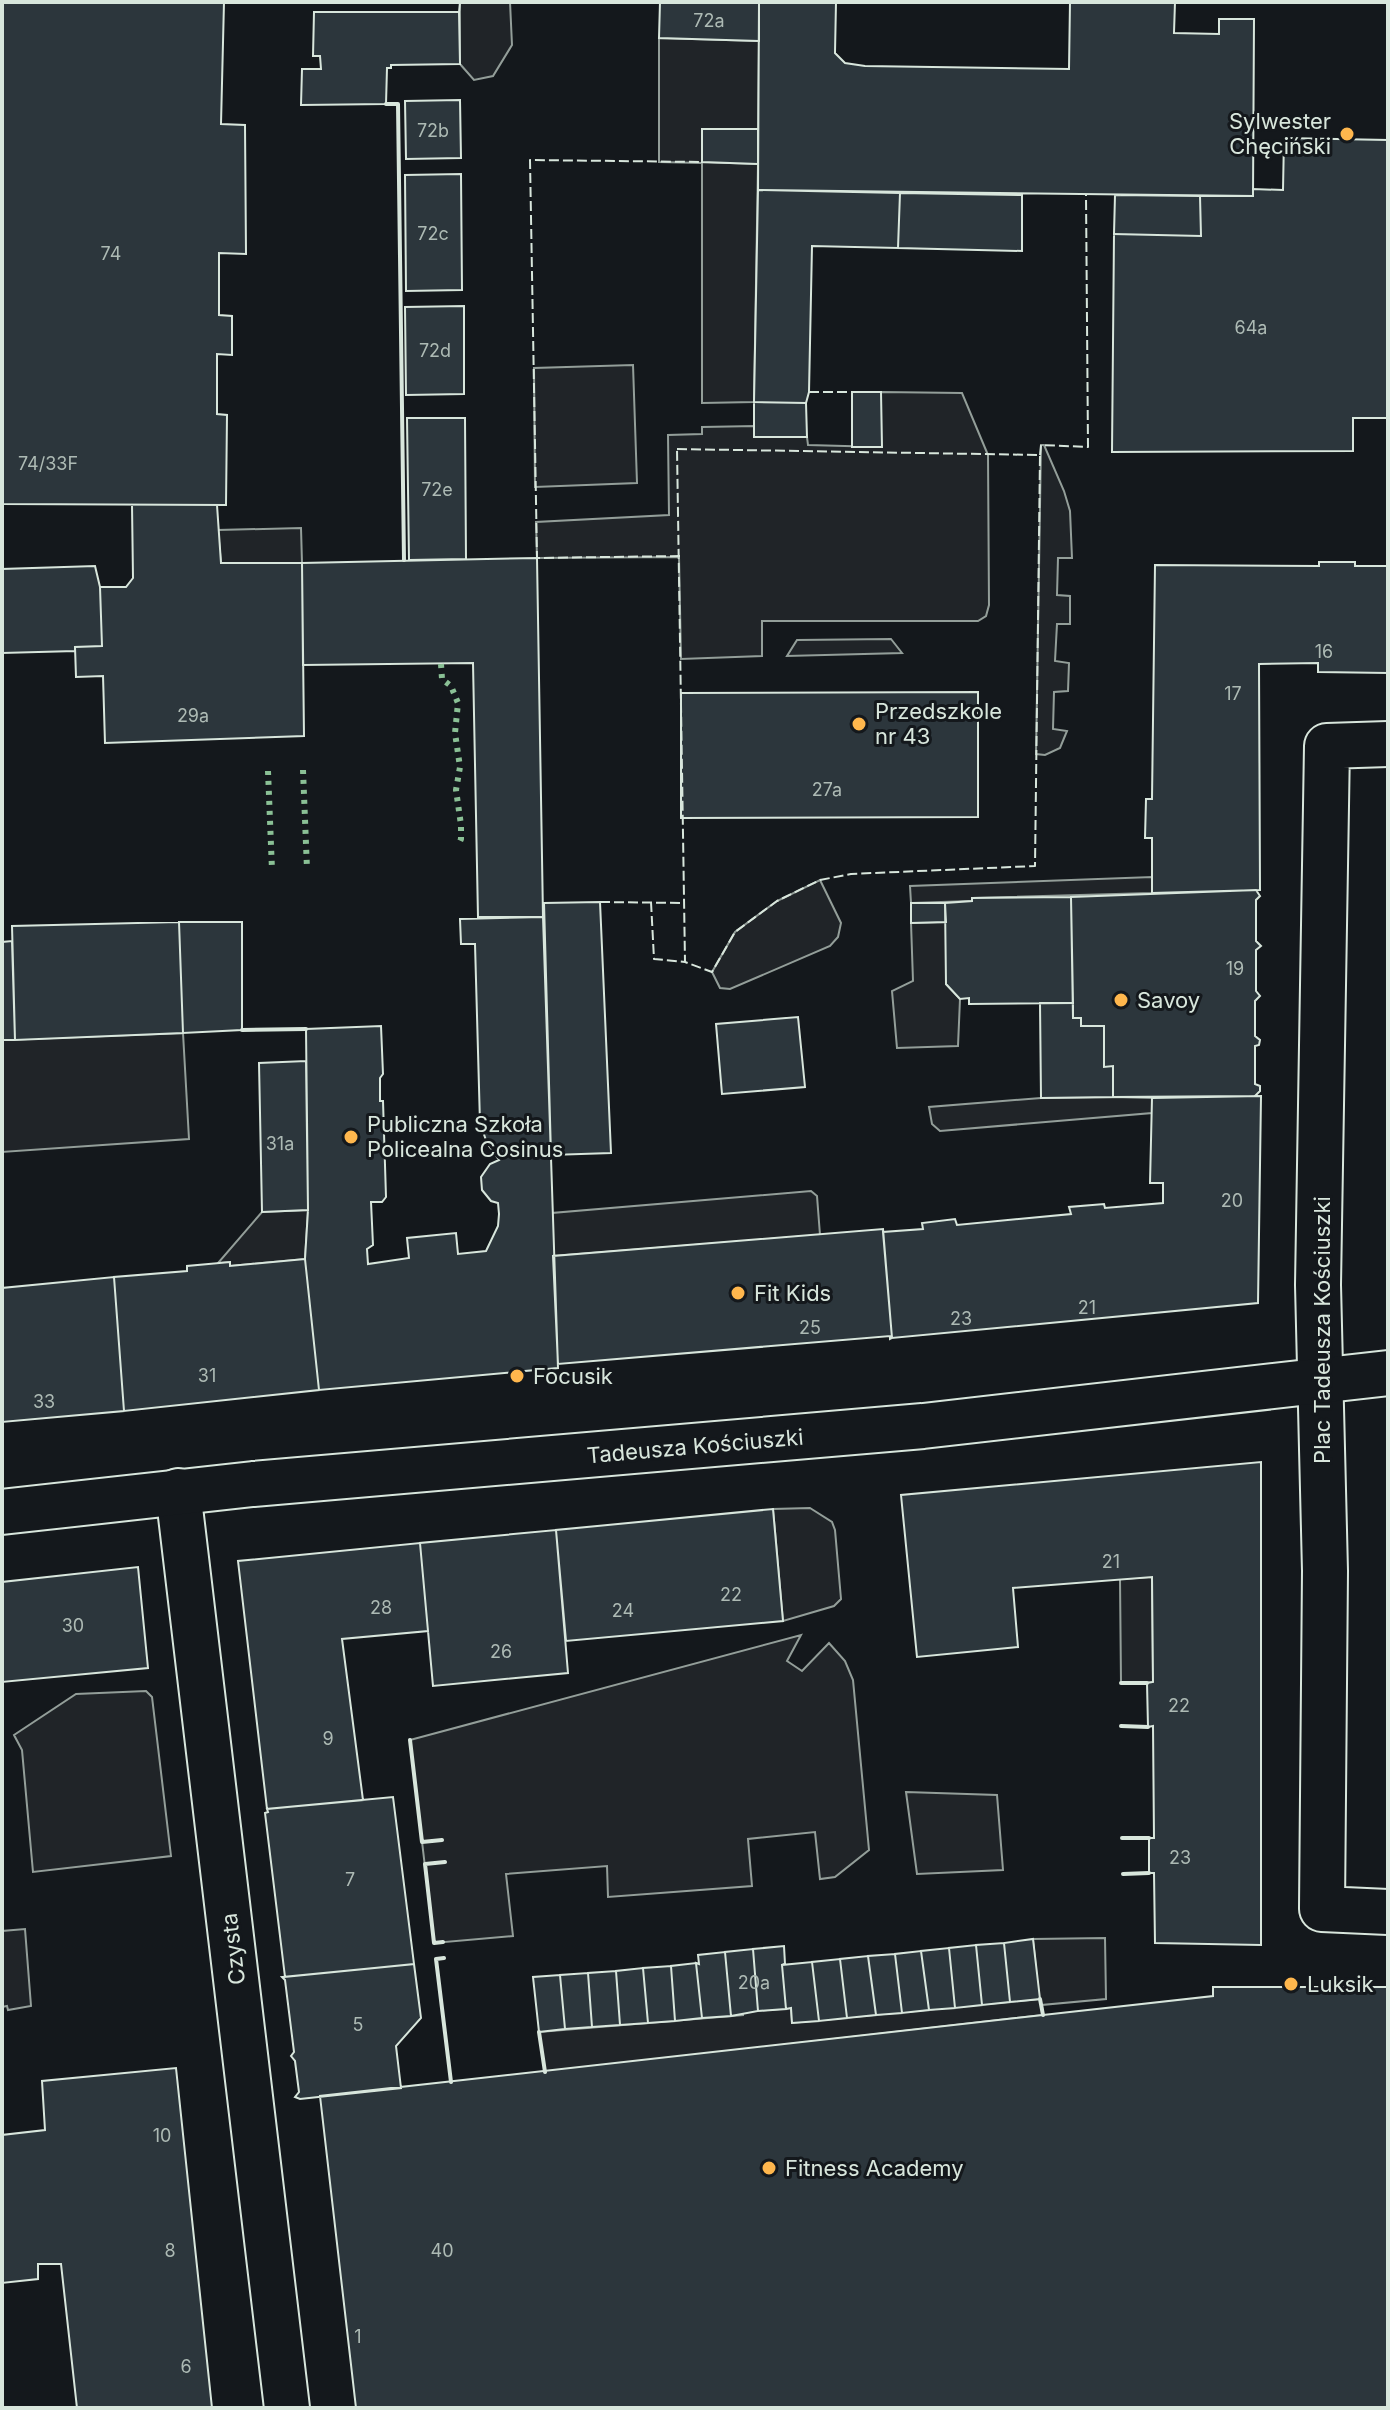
<svg xmlns="http://www.w3.org/2000/svg" width="1390" height="2410" viewBox="0 0 1390 2410" font-family="Inter,sans-serif">
  <style>
    .green { fill: #202428; stroke: #939e99; stroke-width: 2 }
    .building { fill: #2c363c; stroke: #d8e6dc; stroke-width: 2 }
    .lines { fill: none; stroke-linecap: round; stroke-linejoin: round }
    .minor-casing { stroke: #d8e6dc; stroke-width: 48 }
    .tertiary-casing { stroke: #d8e6dc; stroke-width: 48 }
    .minor { stroke: #14181c; stroke-width: 44 }
    .tertiary { stroke: #14181c; stroke-width: 44 }
    .hedge { stroke: #8ac095; stroke-width: 6; stroke-dasharray: 4 6; stroke-linecap: butt }
    .fence { stroke: #d8e6dc; stroke-width: 2; stroke-dasharray: 10 4; stroke-linecap: butt }
    .wall { stroke: #d8e6dc; stroke-width: 4 }
    .poi-dot { fill: #ffb74d; stroke: #14181c; stroke-width: 3 }
    .labels { text-anchor: middle; dominant-baseline: central; stroke-width: 6; stroke-linejoin: round; paint-order: stroke }
    .number-label { font-size: 18px; fill: #adbab4 }
    .poi-label { font-size: 22px; fill: #d8e6dc; stroke: #14181c; text-anchor: start }
    .street-label { font-size: 22px; fill: #d8e6dc; stroke: #14181c }
  </style>
  <rect width="100%" height="100%" fill="#14181c"/>
  <!-- green -->
  <path class="green" d="M460 2H510L512 45 493 76 474 80 460 64Z
    M659 38 759 41 758 129 702 130V162L758 164 754 402 702 403V163L659 162Z
    M633 365 637 483 535 487 534 368Z
    M881 392 962 393 988 455 989 605 986 616 978 621H762V656L681 659 679 557 537 558 536 522 669 515 668 435 702 434V427L755 426V437H807L808 445 881 447Z
    M1041 445H1044L1064 491 1070 511 1072 558H1058L1057 595 1070 596V624H1057L1055 661 1069 663 1068 691 1054 692 1053 729 1067 731 1060 748 1045 755 1036 754Z
    M301 528 302 563H221L218 530Z
    M891 639 902 653 787 656 797 640Z
    M1152 877V893L973 898 972 901 911 903 910 886Z
    M820 880 841 923 838 937 830 946 730 989 720 988 712 972 735 932 777 901Z
    M946 922V984L960 999 958 1046 897 1048 892 991 913 981 911 923Z
    M183 1033 189 1139 2 1152V1040Z
    M1113 1097 1152 1098V1113L940 1131 932 1124 929 1107 1041 1098Z
    M811 1191 817 1196 820 1235 553 1256 552 1213Z
    M308 1210 305 1259 230 1266V1262L218 1263 262 1212Z
    M810 1508 832 1522 835 1530 841 1599 834 1606 783 1621 773 1509Z
    M1152 1577 1153 1682 1121 1683 1120 1579Z
    M801 1635 787 1661 802 1671 829 1643 845 1661 853 1680 869 1850 835 1877 820 1879 815 1832 748 1839 752 1886 608 1897 607 1866 506 1874 513 1936 434 1943 410 1740Z
    M146 1691 152 1697 171 1856 33 1872 22 1750 14 1735 76 1694Z
    M906 1792 997 1795 1003 1870 917 1874Z
    M25 1929 31 2006 8 2010 7 2006 2 2007V1931Z
    M1105 1938 1106 1999 1042 2005 1043 2015 545 2072 539 2032 743 2015V2012L791 2008 792 2023 1039 1999 1033 1939Z"/>
  <!-- building -->
  <path class="building" d="M2 2H224L221 124 245 125 246 254 219 253V315L232 316V355L217 354V414L227 415 226 505 2 504Z
    M660 2H759V41L659 38Z
    M759 2H836L835 53 845 63 865 66 1069 69 1070 2H1175L1174 33 1219 34V19H1254L1253 196 758 190Z
    M314 12H459L460 64 391 65V68H387L386 104 301 105 302 69H321L320 56H313Z
    M460 100 461 158 406 159 405 101Z
    M702 129H758V164L702 162Z
    M1284 138 1388 140V418H1353V451L1112 452 1114 234 1201 236 1200 196H1253V189L1283 190Z
    M461 174 462 290 406 291 405 175Z
    M758 190 900 193 898 248 812 246 809 392 806 403 754 402Z
    M900 193 1022 195V251L898 248Z
    M1115 195 1200 196 1201 236 1114 234Z
    M464 306V394L406 395 405 307Z
    M852 392H881L882 447H852Z
    M754 402 806 403 807 437H754Z
    M407 418H465L466 559 409 560Z
    M132 505H217L221 563H302L304 736 105 743 103 676 76 677 75 647 102 646 100 587H126L133 578Z
    M537 558 543 917H478L473 663 303 665 302 563Z
    M1319 562H1355V566H1388V673L1318 672V663L1259 664 1260 890 1152 893V838H1145L1146 799H1152L1155 565 1319 566Z
    M95 566 100 587 102 646 75 647V651L2 653V569Z
    M978 692V817L681 818V693Z
    M1256 890 1260 896 1256 900V941L1261 946 1256 950V991L1260 996 1255 1001V1036L1260 1040 1259 1045 1255 1046V1084L1260 1086V1091L1255 1096 1113 1097V1066L1104 1067V1026H1081V1018H1073L1071 897Z
    M1071 897 1073 1003 969 1004V998L960 999 946 984 945 903 972 901V898Z
    M600 902 611 1153 551 1155 544 903Z
    M911 903H945L946 922 911 923Z
    M543 917 558 1368 319 1390 305 1259 308 1210 306 1029 381 1026 383 1074 380 1078V1101H383L386 1197 382 1202H371L373 1245 367 1249 368 1264 409 1258 407 1238 456 1233 458 1254 486 1251 498 1226 499 1214 498 1203 491 1201 482 1190 481 1177 490 1164 499 1160 487 1143 480 1123 475 944H461L460 919Z
    M179 922 183 1033 15 1040 12 926Z
    M179 922H242V1030L183 1033Z
    M12 941 15 1040H2V942Z
    M1040 1003H1073V1018H1081V1026H1104V1067L1113 1066V1097L1041 1098Z
    M798 1017 805 1087 722 1094 716 1024Z
    M306 1061 308 1210 262 1212 259 1063Z
    M1261 1096 1258 1303 892 1338 883 1232 923 1229 922 1223 955 1219 957 1225 1071 1214 1069 1207 1104 1204 1105 1208 1163 1203V1183H1150L1152 1098Z
    M883 1229 892 1338 890 1339V1336L558 1364 553 1256Z
    M305 1259 319 1390 124 1411 114 1277 187 1271V1266L230 1262V1266Z
    M114 1277 124 1411 2 1422V1288Z
    M1261 1462V1945L1155 1943 1154 1873H1149V1838H1154L1153 1726 1148 1727 1147 1683 1153 1682 1152 1577 1013 1588 1018 1647 917 1657 901 1495Z
    M773 1509 783 1621 566 1641 556 1530Z
    M556 1530 568 1673 433 1686 420 1543Z
    M420 1543 428 1631 342 1639 363 1800 267 1809 238 1561Z
    M138 1567 148 1668 2 1682V1582Z
    M393 1797 414 1964 285 1977 265 1813 268 1812 267 1809Z
    M1033 1939 1040 1999 1010 2002 1004 1943Z
    M1004 1943 1010 2002 982 2005 976 1945Z
    M976 1945 982 2005 955 2008 949 1948Z
    M784 1946 785 1964 782 1965 786 2009 758 2011 753 1949Z
    M949 1948 955 2008 929 2010 921 1951Z
    M753 1949 758 2011 731 2016 725 1952Z
    M921 1951 929 2010 902 2013 895 1954Z
    M725 1952 731 2016 702 2018 696 1963 699 1964 698 1955Z
    M895 1954 902 2013 876 2015 868 1956Z
    M868 1956 876 2015 847 2018 840 1959Z
    M840 1959 847 2018 819 2021 812 1962Z
    M812 1962 819 2021 792 2023 791 2008 786 2009 782 1965Z
    M696 1963 702 2018 675 2021 671 1966Z
    M414 1964 421 2018 396 2046 401 2088 300 2099 295 2097 299 2092 295 2061 291 2056 294 2052 285 1980 282 1977Z
    M671 1966 675 2021 648 2023 643 1968Z
    M643 1968 648 2023 620 2025 616 1971Z
    M616 1971 620 2025 592 2027 588 1973Z
    M588 1973 592 2027 565 2029 560 1975Z
    M560 1975 565 2029 539 2032 533 1977Z
    M1213 1987H1388V2408H356L320 2096 1213 1996Z
    M176 2068 212 2408H77L61 2264H38V2279L2 2283V2135L45 2130 42 2081Z"/>
  <g class="lines">
    <!-- minor casing -->
    <g class="minor-casing">
      <path id="minor" d="M1388 744 1327 746 1318 1285 1325 1571 1322 1909 1388 1912
        M178 1491 287 2408"/>
    </g>
    <!-- tertiary casing -->
    <g class="tertiary-casing">
      <path id="tertiary" d="M2 1512 253 1484 923 1426 1388 1373"/>
    </g>
    <!-- minor -->
    <use href="#minor" class="minor"/>
    <!-- tertiary -->
    <use href="#tertiary" class="tertiary"/>
    <!-- hedge -->
    <path class="hedge" d="M441 664 442 679 451 686 458 703 455 733 460 767 456 790 461 825V839L458 846
      M303 770 307 869
      M268 771 272 870"/>
    <!-- fence -->
    <path class="fence" d="M459 12 460 2
      M809 392H852
      M677 449 1040 455 1035 866 851 874 820 880 777 901 735 932 712 972 685 962Z
      M1040 455 1041 445 1088 447 1086 195
      M680 556 537 558 530 160 702 162
      M600 902 684 903
      M651 902 654 959 685 962"/>
    <!-- wall -->
    <path class="wall" d="M386 104H398L404 560
      M242 1030 306 1029
      M1121 1683H1147
      M1121 1726 1148 1727
      M410 1740 422 1842 442 1840
      M1122 1838H1149
      M1123 1874 1149 1873
      M443 1942 434 1943 425 1864 445 1862
      M444 1958 436 1959 451 2082
      M1040 1999 1043 2015
      M539 2032 545 2072"/>
  </g>
  <!-- markers -->
  <g class="poi-dot">
    <circle cx="1347" cy="134" r="8"/>
    <circle cx="859" cy="724" r="8"/>
    <circle cx="1121" cy="1000" r="8"/>
    <circle cx="351" cy="1137" r="8"/>
    <circle cx="738" cy="1293" r="8"/>
    <circle cx="517" cy="1376" r="8"/>
    <circle cx="1291" cy="1984" r="8"/>
    <circle cx="769" cy="2168" r="8"/>
  </g>
  <g class="labels">
    <!-- number labels -->
    <g class="number-label">
      <text x="709" y="20">72a</text>
      <text x="433" y="130">72b</text>
      <text x="433" y="233">72c</text>
      <text x="111" y="253">74</text>
      <text x="1251" y="327">64a</text>
      <text x="435" y="350">72d</text>
      <text x="48" y="463">74/33F</text>
      <text x="437" y="489">72e</text>
      <text x="1324" y="651">16</text>
      <text x="1233" y="693">17</text>
      <text x="193" y="715">29a</text>
      <text x="827" y="789">27a</text>
      <text x="1235" y="968">19</text>
      <text x="280" y="1143">31a</text>
      <text x="1232" y="1200">20</text>
      <text x="1087" y="1307">21</text>
      <text x="961" y="1318">23</text>
      <text x="810" y="1327">25</text>
      <text x="207" y="1375">31</text>
      <text x="44" y="1401">33</text>
      <text x="1111" y="1561">21</text>
      <text x="731" y="1594">22</text>
      <text x="381" y="1607">28</text>
      <text x="623" y="1610">24</text>
      <text x="73" y="1625">30</text>
      <text x="501" y="1651">26</text>
      <text x="1179" y="1705">22</text>
      <text x="328" y="1738">9</text>
      <text x="1180" y="1857">23</text>
      <text x="350" y="1879">7</text>
      <text x="754" y="1982">20a</text>
      <text x="358" y="2024">5</text>
      <text x="162" y="2135">10</text>
      <text x="170" y="2250">8</text>
      <text x="442" y="2250">40</text>
      <text x="358" y="2336">1</text>
      <text x="186" y="2366">6</text>
    </g>
    <!-- poi labels -->
    <g class="poi-label">
      <text x="1331" y="121" text-anchor="end">Sylwester<tspan x="1331" dy="25">Chęciński</tspan></text>
      <text x="875" y="711">Przedszkole<tspan x="875" dy="25">nr 43</tspan></text>
      <text x="1137" y="1000">Savoy</text>
      <text x="367" y="1124">Publiczna Szkoła<tspan x="367" dy="25">Policealna Cosinus</tspan></text>
      <text x="754" y="1293">Fit Kids</text>
      <text x="533" y="1376">Focusik</text>
      <text x="1307" y="1984">Luksik</text>
      <text x="785" y="2168">Fitness Academy</text>
    </g>
    <!-- street labels -->
    <g class="street-label">
      <text transform="translate(1322 1330) rotate(-90)">Plac Tadeusza Kościuszki</text>
      <text transform="translate(695 1446) rotate(-5)">Tadeusza Kościuszki</text>
      <text transform="translate(233 1949) rotate(-97)">Czysta</text>
    </g>
  </g>
  <!-- border -->
  <rect width="1390" height="2410" fill="none" stroke="#d8e6dc" stroke-width="8"/>
</svg>
